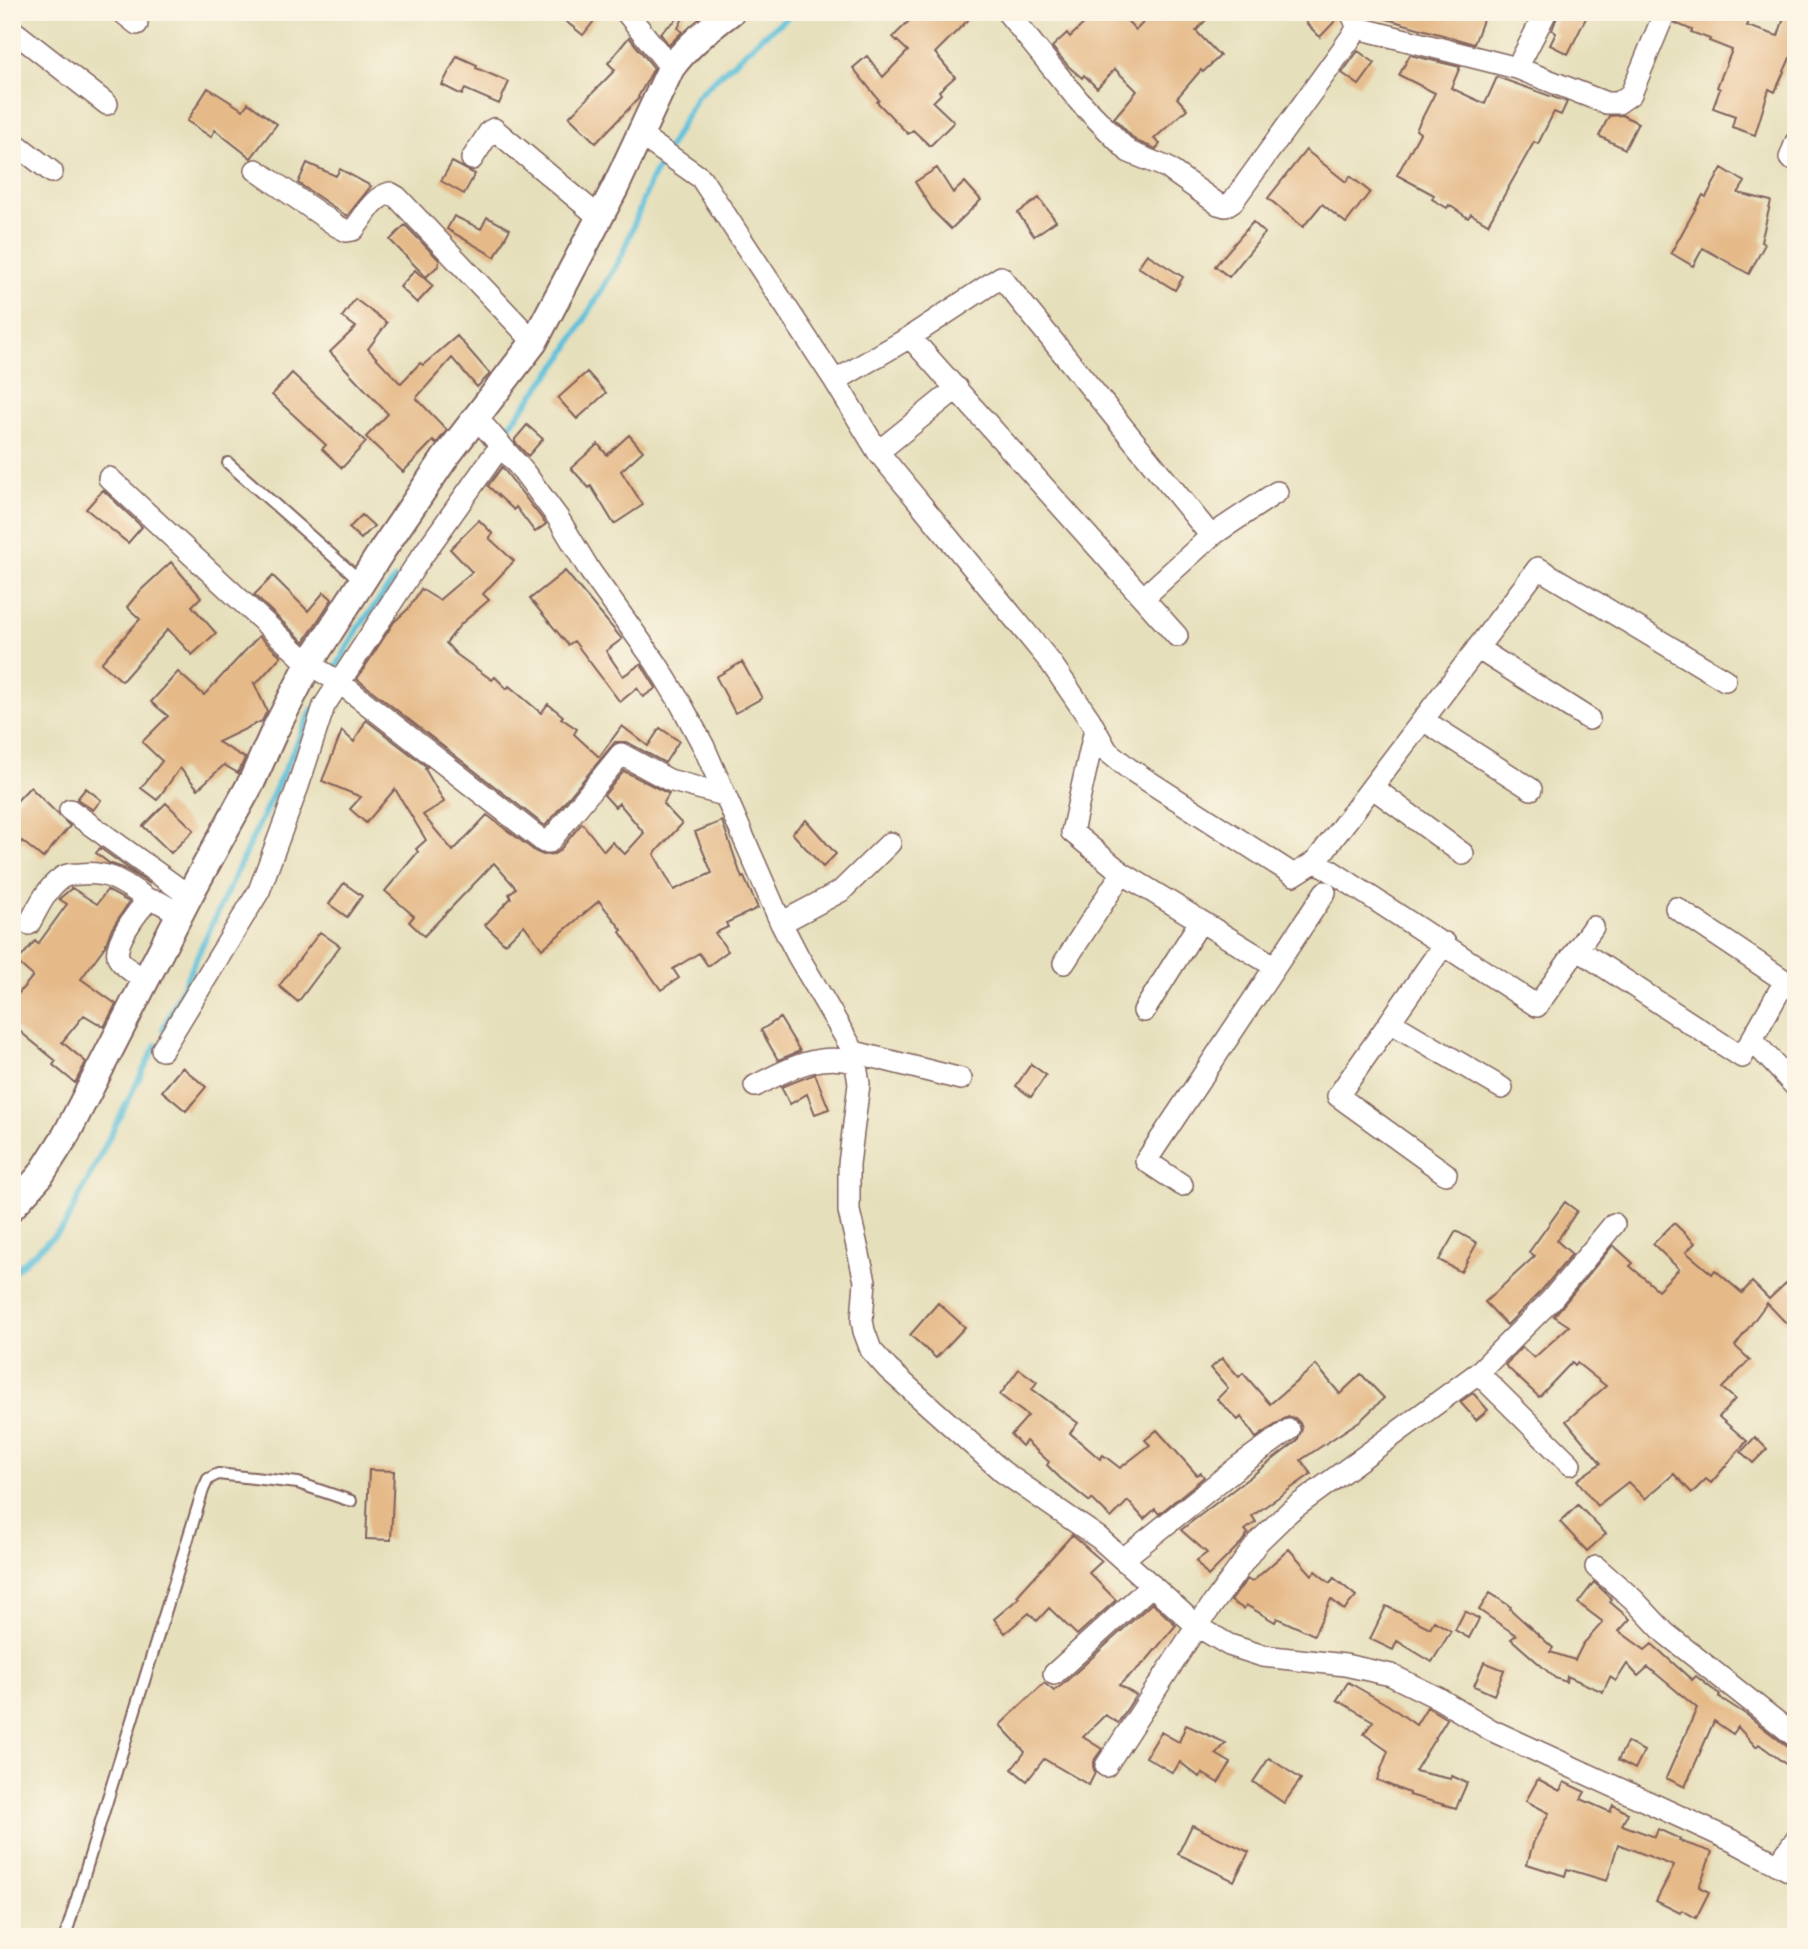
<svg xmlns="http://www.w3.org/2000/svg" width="1808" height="1949" viewBox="0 0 1808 1949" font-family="'Sorts Mill Goudy',serif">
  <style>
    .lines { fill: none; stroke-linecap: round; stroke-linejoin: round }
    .stream { stroke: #5cc0da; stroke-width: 6 }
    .building { fill: #e5b988 }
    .service-casing { stroke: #81625d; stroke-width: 14 }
    .minor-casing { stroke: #81625d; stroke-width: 24 }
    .tertiary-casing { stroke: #81625d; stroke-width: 30 }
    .service { stroke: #fff; stroke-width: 10 }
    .minor { stroke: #fff; stroke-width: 21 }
    .tertiary { stroke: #fff; stroke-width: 26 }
  </style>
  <rect width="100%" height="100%" fill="#fcf5e5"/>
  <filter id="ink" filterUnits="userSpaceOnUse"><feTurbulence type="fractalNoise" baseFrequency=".0143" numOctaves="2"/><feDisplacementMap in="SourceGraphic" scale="14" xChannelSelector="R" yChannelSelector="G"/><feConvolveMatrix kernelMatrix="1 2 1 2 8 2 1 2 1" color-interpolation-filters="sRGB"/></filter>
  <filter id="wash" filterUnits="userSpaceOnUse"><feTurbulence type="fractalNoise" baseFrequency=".00686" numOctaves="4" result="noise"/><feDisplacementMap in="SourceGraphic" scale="28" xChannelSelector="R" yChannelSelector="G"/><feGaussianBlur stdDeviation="1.57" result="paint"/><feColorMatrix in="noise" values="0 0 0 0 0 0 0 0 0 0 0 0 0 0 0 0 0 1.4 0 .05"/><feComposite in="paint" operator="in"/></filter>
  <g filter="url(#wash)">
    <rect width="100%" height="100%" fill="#e6dfbb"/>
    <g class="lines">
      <!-- stream -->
      <path class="stream" d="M500 438 562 358 622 255 651 180 697 96 763 36 795 12
        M332 675 359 627 395 579
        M163 1029 313 709
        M12 1273 64 1227 156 1045"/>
    </g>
    <g id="blocks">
      <!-- building -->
      <path class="building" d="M554 12H601L583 35Z
        M686 12 678 28 682 32 669 45 660 33Z
        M918 12H976L935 53 955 77 939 91 941 94 933 102 954 122 930 146 913 130 908 134 877 102 879 100 853 68 867 56 883 77 908 51 893 37Z
        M1096 12H1119L1136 30 1153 12H1213L1196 31 1220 56 1203 72 1201 70 1177 98 1187 109 1154 139 1160 144 1156 149 1136 141 1114 118 1137 91 1115 69 1097 88 1084 75 1082 78 1069 67 1052 47 1067 33 1070 37Z
        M1316 12H1338L1339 17 1320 37 1306 23Z
        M1384 12H1486L1474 44 1383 18Z
        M1559 12H1589L1568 54 1550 45 1556 33 1552 30Z
        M1678 12H1753L1747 26 1778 36 1786 12H1796V60L1790 58 1775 92 1769 89 1755 135 1732 127 1735 116 1713 108 1720 89 1717 87 1732 50 1709 41 1710 39 1691 32 1692 30 1675 23Z
        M629 37 654 68 638 97 639 98 596 143 569 117 615 70 608 63Z
        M1358 51 1375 63 1359 85 1342 73Z
        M1410 55 1460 67 1451 88 1485 104 1497 77 1567 102 1561 115 1554 112 1538 144 1534 142 1488 224 1471 214 1468 218 1449 205 1447 208 1432 199 1434 195 1397 175 1420 133 1416 130 1435 93 1399 75Z
        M457 56 477 65 476 68 509 82 499 104 465 89 462 95 442 85Z
        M208 88 243 110 248 103 277 124 251 158 215 130 211 137 187 121Z
        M1622 115 1638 123 1625 149 1599 136 1609 116Z
        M1306 150 1346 182 1350 176 1370 192 1346 223 1322 204 1303 227 1268 198Z
        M452 162 475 174 464 194 441 181Z
        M307 163 336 176 340 169 371 186 347 216 298 183Z
        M937 168 953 193 965 182 981 200 951 229 934 212 915 182Z
        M1722 168 1745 182 1738 193 1771 201 1761 242 1765 244 1749 274 1703 248 1693 266 1671 253 1703 195 1706 197Z
        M1039 198 1056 221 1034 236 1018 213Z
        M454 216 481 229 487 217 510 229 495 257 447 229Z
        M1253 222 1265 233 1229 277 1215 266Z
        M405 225 439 260V265L426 277 390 240Z
        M1147 254 1183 277 1175 290 1138 267Z
        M415 270 433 286 417 303 400 287Z
        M355 299 387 323 368 349 399 382 401 383 420 363 423 365 457 336 490 374 477 387 452 358 416 398 447 430 436 444 433 441 403 472 366 437 388 414 330 352 356 327 342 317Z
        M587 372 606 393 577 419 558 398Z
        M292 373 366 442 342 468 322 449 326 445 272 395Z
        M527 425 543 439 528 456 515 442V439Z
        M629 435 643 451 621 471 643 505 614 524 591 486 589 488 571 468 598 444 607 455Z
        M502 467 546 524 535 532 516 507 514 510 488 486Z
        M103 490 142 527 128 543 86 509Z
        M362 515 374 526 361 539 349 528Z
        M479 520 493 534 489 538 514 561 483 594 489 600 461 624 446 643 456 654 492 680 495 677 507 689 509 686 541 713 548 704 563 716 561 718 577 729 574 734 599 757 622 726 648 746 660 728 679 741 665 763 627 742H615L545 826 357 679 394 622 409 608 421 589 439 600 472 572 450 549Z
        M171 562 201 597 192 606 216 633 192 655 168 629 122 681 101 663 140 619 127 607 140 591Z
        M565 571 622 639 606 651 623 676 641 664 656 688 643 697 637 688 620 702 574 641 568 645 530 599Z
        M273 576 308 611 324 592 332 599 304 642 254 595Z
        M259 636 281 656 256 684 254 683 267 711 262 721 218 742 245 758 238 773 224 765 198 789 180 768 157 800 141 788 162 761 142 742 168 716 151 702 178 672 204 695Z
        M742 662 762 698 735 713 716 677Z
        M366 720 427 767 425 769 444 802 423 815 453 851 487 815 536 852 543 855 554 854 559 851 582 823 604 851 612 842 625 854 644 833 619 803 615 807 604 795 624 771 669 794 663 804 682 824 654 854 674 890 712 873 695 832 722 821 742 878 744 877 758 908 726 923 728 927 715 933 728 951 708 966 699 953 673 969 679 978 661 990 620 932 622 930 599 901 542 949 524 925 505 944 485 925 511 898 509 894 516 888 494 863 424 936 409 922 414 916 385 891 418 852 416 849 426 840 395 789 366 823 350 809 361 797 322 781 342 731 354 742Z
        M30 787 70 826 43 858 22 841 12 851V806Z
        M86 788 101 800 93 810 77 799Z
        M166 803 194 830 171 853 143 826Z
        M806 820 836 854 823 867 792 833Z
        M100 848 150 884 123 868 109 863 96 853Z
        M344 883 362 896 347 917 329 904Z
        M72 888 97 904 107 890 129 902 111 930 105 946 81 979 116 1004 104 1027 84 1015 62 1042 86 1062 75 1083 53 1065 56 1061 12 1025V1001L33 976 17 962 35 941 38 944 67 904 59 899Z
        M320 932 340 946 298 1002 279 986Z
        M780 1018 800 1051 778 1060 761 1030Z
        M1031 1064 1046 1075 1031 1097 1016 1086Z
        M182 1067 206 1087 186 1111 162 1091Z
        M815 1074 829 1109 815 1114 807 1094 790 1104 781 1087Z
        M1565 1202 1577 1211 1557 1241 1572 1254 1541 1291 1507 1325 1485 1302 1535 1256 1529 1252Z
        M1674 1223 1695 1243 1686 1252 1712 1274 1715 1270 1742 1293 1752 1282 1769 1299 1786 1283 1796 1293V1314L1786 1323 1767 1303 1735 1346 1750 1360 1722 1388 1735 1399 1719 1417 1747 1441 1711 1483 1706 1479 1692 1493 1674 1474 1645 1499 1628 1482 1597 1506 1577 1480 1601 1463 1566 1421 1606 1386 1577 1363 1575 1365 1572 1362 1539 1397 1505 1365 1522 1347 1534 1358 1569 1326 1554 1316 1613 1245 1633 1263 1630 1266 1658 1290 1679 1269 1653 1244Z
        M1456 1231 1477 1243 1461 1272 1439 1260Z
        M938 1303 965 1327 936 1358 910 1335Z
        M1222 1358 1239 1377 1243 1373 1270 1404 1316 1365 1340 1394 1361 1374 1384 1398 1361 1420 1301 1460 1311 1474 1252 1516 1256 1522 1245 1530 1248 1533 1241 1543 1208 1576 1196 1561 1207 1553 1181 1530 1297 1441 1302 1429 1300 1423 1295 1418 1287 1417 1256 1438 1241 1417 1238 1420 1217 1399 1228 1388 1211 1368Z
        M1019 1369 1037 1382 1032 1389 1078 1423 1070 1433 1100 1459 1103 1455 1120 1468 1150 1445 1145 1440 1157 1430 1197 1475 1201 1473 1204 1477 1159 1514 1155 1509 1144 1519 1128 1501 1111 1518 1092 1499 1090 1502 1060 1478 1047 1465 1049 1462 1026 1441 1022 1446 1011 1435 1028 1416 1000 1395Z
        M1473 1393 1488 1410 1476 1420 1460 1402Z
        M1755 1437 1767 1449 1753 1463 1741 1452Z
        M369 1470 394 1471 391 1540 366 1539Z
        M1578 1505 1606 1534 1587 1551 1560 1522Z
        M1072 1535 1102 1561 1089 1573 1116 1600 1077 1635 1049 1608 1037 1621 1029 1613 1005 1633 994 1619 1019 1598 1017 1596Z
        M1289 1549 1312 1575 1315 1571 1330 1583 1334 1578 1356 1596 1344 1610 1331 1599 1314 1635 1277 1618 1275 1622 1246 1605 1244 1609 1231 1601 1247 1579 1252 1582Z
        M1594 1582 1612 1599 1610 1602 1630 1619 1619 1631 1645 1650 1652 1644 1692 1680 1696 1676 1720 1695 1719 1697 1747 1715 1788 1747 1796 1750V1772L1759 1744 1756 1747 1738 1727 1733 1734 1714 1721 1685 1787 1666 1778 1697 1708 1648 1667 1638 1676 1627 1664 1616 1681 1610 1677 1603 1692 1567 1676 1566 1682 1555 1678 1511 1639 1516 1635 1479 1610 1490 1593 1511 1607 1510 1609 1553 1648 1550 1652 1575 1660 1583 1644 1603 1622 1578 1603Z
        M1152 1603 1176 1625 1146 1661 1119 1685 1136 1695 1118 1723 1105 1715 1083 1737 1102 1749 1095 1759 1093 1766 1095 1773 1089 1785 1044 1759 1027 1781 1012 1769 1025 1752 1000 1725 1044 1683 1054 1691 1063 1684Z
        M1386 1606 1430 1628 1434 1621 1451 1631 1432 1662 1397 1641 1393 1650 1370 1639Z
        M1465 1611 1479 1619 1469 1638 1455 1630Z
        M1484 1662 1504 1670 1494 1695 1474 1686Z
        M1348 1682 1388 1705 1416 1725 1427 1707 1447 1719 1415 1771 1451 1779 1452 1776 1467 1783 1456 1808 1409 1795V1793L1377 1780 1388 1751 1364 1734 1373 1721 1337 1700Z
        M1186 1725 1226 1743 1216 1754 1231 1763 1218 1783 1202 1773 1199 1777 1180 1762 1173 1773 1146 1757 1161 1732 1179 1742Z
        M1627 1742 1644 1751 1635 1769 1618 1760Z
        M1269 1758 1301 1779 1284 1803 1253 1782Z
        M1538 1779 1560 1791 1564 1782 1585 1792 1581 1799 1610 1812 1613 1805 1628 1813 1622 1825 1655 1837 1658 1829 1680 1839 1679 1841 1712 1852 1699 1887 1709 1892 1696 1918 1682 1910 1680 1913 1656 1901 1674 1866 1618 1844 1607 1881 1567 1869 1565 1876 1527 1864 1534 1841 1549 1813 1526 1801Z
        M1192 1825 1249 1852 1234 1881 1178 1854Z"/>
    </g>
  </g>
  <g filter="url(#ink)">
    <use href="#blocks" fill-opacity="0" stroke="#81625d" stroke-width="2"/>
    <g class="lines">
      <!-- service casing -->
      <g class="service-casing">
        <path id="service" d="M228 463 362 582
          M65 1937 203 1490 208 1479 218 1474 298 1483 351 1501"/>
      </g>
      <!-- minor casing -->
      <g class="minor-casing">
        <path id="minor" d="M122 12 137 24
          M626 12 671 68
          M1007 12 1079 101 1129 152 1166 167 1218 204 1225 206 1233 201 1358 28
          M1351 12 1358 28 1517 68 1606 103H1618L1631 94 1665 12
          M12 30 107 104
          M1517 68 1546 12
          M640 135 701 178 835 381 878 452 1051 663 1090 720 1107 751 1128 768 1294 875 1316 861 1538 568 1725 680
          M12 141 52 172
          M1790 158 1796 142
          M472 159 490 131 494 129 599 217
          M256 170 337 226 347 231 353 230C365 217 371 198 390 193L397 197 534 342
          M910 337 1177 636
          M835 381 910 337 1001 277 1211 536
          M476 417 524 472 558 518 590 571 656 663 681 704 704 747 781 923 798 956 854 1052 859 1084 849 1164V1211L865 1281 862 1320 864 1331 871 1350 888 1369 1003 1472 1099 1538 1197 1626 1229 1645 1263 1656 1345 1665 1391 1675 1438 1698 1491 1730 1733 1841 1796 1874
          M878 452 957 388
          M109 478 309 664 339 682 544 842H549L621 754 669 780 724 795
          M1143 598 1211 536 1277 492
          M1477 648 1589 719
          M1423 720 1531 789
          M1095 729 1072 832 1122 873 1274 966
          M1372 787 1463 854
          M70 810 189 896
          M1316 861 1537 1006 1593 927
          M781 923 841 891 890 843
          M29 924C37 910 46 889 60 879 66 874 73 874 80 874 112 871 124 884 149 900
          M1445 943 1338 1096 1446 1174
          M1577 949 1742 1057 1785 981 1676 908
          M1064 963 1122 873
          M145 981C137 974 124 968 119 959 111 945 139 909 149 900L159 902 180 914
          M1144 1011 1200 922
          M1390 1022 1502 1088
          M1752 1040 1796 1087
          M162 1050 259 891 298 786 324 706 418 562 501 445
          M854 1052 961 1079
          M755 1086C788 1069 819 1051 857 1063
          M1182 1185 1146 1161 1325 892
          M1478 1373 1570 1464
          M1123 1559 1240 1465 1289 1430
          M1596 1567 1633 1599 1665 1633 1796 1737
          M1054 1674 1152 1585
          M1106 1766 1197 1626 1258 1542 1290 1511 1478 1373 1551 1300 1614 1224
          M1778 1865 1796 1839"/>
      </g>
      <!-- tertiary casing -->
      <g class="tertiary-casing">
        <path id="tertiary" d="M12 1207 40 1176 66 1135 189 896 252 781 274 732 309 664 383 549 445 458 534 342 615 188 671 68C687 46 709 28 731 12"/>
      </g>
      <!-- service -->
      <use href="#service" class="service"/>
      <!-- minor -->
      <use href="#minor" class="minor"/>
      <!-- tertiary -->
      <use href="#tertiary" class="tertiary"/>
    </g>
  </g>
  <!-- margin -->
  <rect width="1808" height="1949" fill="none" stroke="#fcf5e5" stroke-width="42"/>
</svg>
